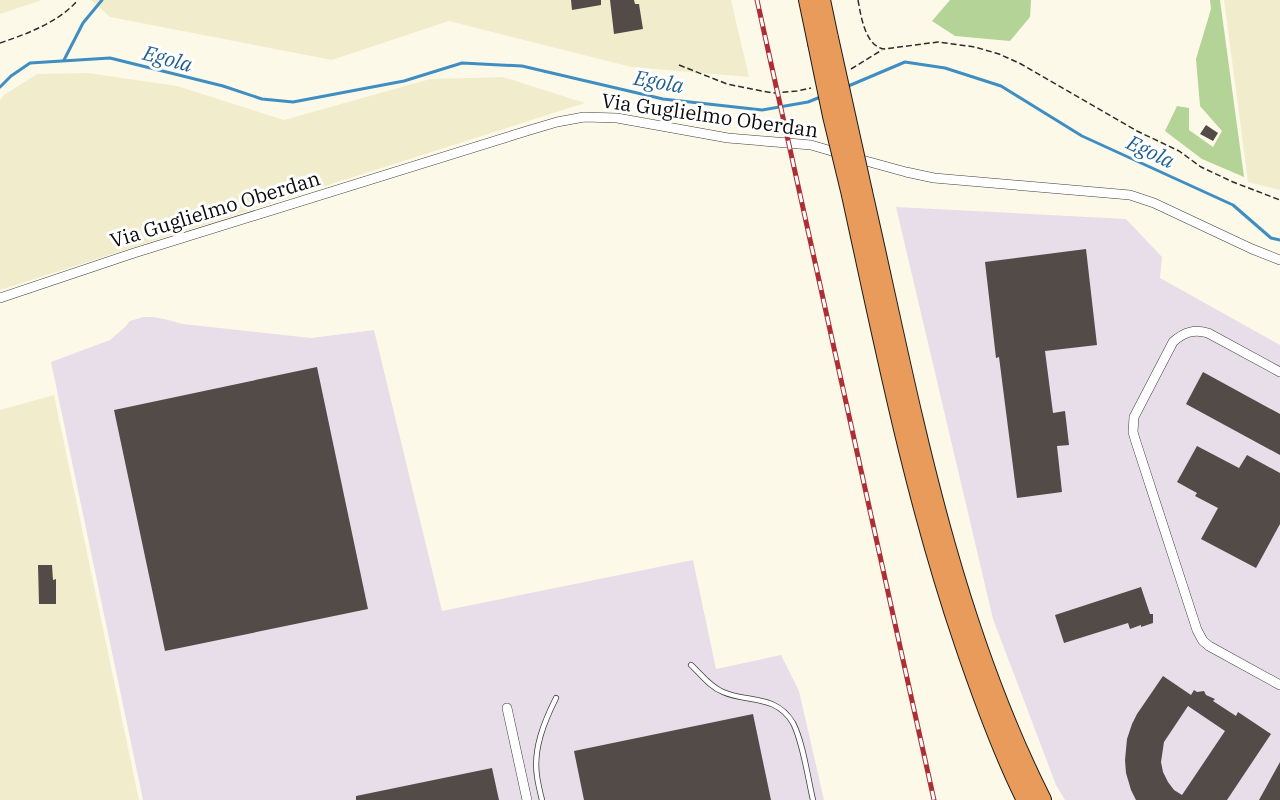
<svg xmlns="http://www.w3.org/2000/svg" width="1280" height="800" viewBox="0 0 1280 800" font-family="'IBM Plex Serif',serif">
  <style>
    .industrial { fill: #e8dee9 }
    .farmland { fill: #f1edcc }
    .forest { fill: #b3d397 }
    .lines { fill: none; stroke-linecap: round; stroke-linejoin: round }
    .stream { stroke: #3f8ec2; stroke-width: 3 }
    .building { fill: #524b47; fill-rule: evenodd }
    .lane-casing { stroke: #3d3d3d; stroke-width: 6 }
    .street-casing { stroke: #3d3d3d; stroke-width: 10 }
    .highway-casing { stroke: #1b1b1b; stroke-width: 20 }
    .path { stroke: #2c2c2c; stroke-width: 1.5; stroke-dasharray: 6 3; stroke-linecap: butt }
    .lane { stroke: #fff; stroke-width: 4.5 }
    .street { stroke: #fff; stroke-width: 9 }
    .highway { stroke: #e99b5b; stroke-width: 18 }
    .rail-casing { stroke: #ae2e35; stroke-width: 5 }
    .rail { stroke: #fff; stroke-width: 3; stroke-dasharray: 9; stroke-linecap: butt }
    .highway-bridge-casing { stroke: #1b1b1b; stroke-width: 20; stroke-linecap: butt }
    .highway-bridge { stroke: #e99b5b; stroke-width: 18 }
    .labels { text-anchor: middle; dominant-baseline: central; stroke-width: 6; stroke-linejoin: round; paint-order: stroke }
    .street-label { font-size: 20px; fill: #0a0a0a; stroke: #fff }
    .water-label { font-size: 21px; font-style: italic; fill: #1f6091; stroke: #fff }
  </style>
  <rect width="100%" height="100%" fill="#fdf9e9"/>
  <!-- industrial -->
  <path class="industrial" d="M896 207 1126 219 1162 257 1160 278 1280 345V800H1065L1056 785 993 619Z
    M143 317H153L164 319 183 324 311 338 374 330 442 611 693 560 716 669 781 655 799 691 824 800H143L51 362 110 340 125 327 130 321Z"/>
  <!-- farmland -->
  <path class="farmland" d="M0 0H42L0 14Z
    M91 0H731L749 77 631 67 449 21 332 60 110 17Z
    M1224 0H1280V190L1248 182Z
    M88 73 177 86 284 120 430 79 503 77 585 103 0 290V100L4 95 37 74Z
    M54 395 139 800H0V410Z"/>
  <!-- forest -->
  <path class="forest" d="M950 0H1031L1030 17 1010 41 955 36 932 21Z
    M1210 0H1220L1244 177 1202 159 1165 131 1177 106 1189 108V130L1213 147 1222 131 1200 106 1196 59 1211 9Z"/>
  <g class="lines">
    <!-- stream -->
    <path class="stream" d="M64 60 83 23 102 0
      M0 87 11 76 30 63 110 58 223 86 262 99 293 102 404 81 462 63 522 66 663 99 762 110 808 102 823 96
      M846 87 905 62 945 68 1001 86 1082 136 1233 205 1271 238 1280 240"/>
  </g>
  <!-- building -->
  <path class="building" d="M571 0H601V5L572 10Z
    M610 0H634L635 4H639L643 29 614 34Z
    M1206 125 1218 133 1213 141 1200 134Z
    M1086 249 1097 345 1045 351 1053 413 1065 411 1069 445 1057 446 1062 492 1017 498 999 357 996 358 985 262Z
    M317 367 368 609 165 651 114 410Z
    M1203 372 1280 414V455L1186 404Z
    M1197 446 1239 468 1247 455 1280 473V524L1256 568 1201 539 1218 508 1195 496 1197 493 1177 482Z
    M38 565H52L53 580 56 579V604H39Z
    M1141 587 1150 614H1153V623L1141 627V625L1130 629 1128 623 1064 643 1055 615Z
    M1163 676 1191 695 1194 690 1197 692 1204 691 1206 695 1215 699 1213 701 1236 716 1238 712 1271 734 1227 800H1136L1131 790 1126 773 1125 760 1127 739 1132 724 1137 714ZM1188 706 1225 731 1182 795 1174 790 1168 782 1163 772 1161 762 1164 742Z
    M753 714 771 800H584L574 751Z
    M1280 762V800H1259Z
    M492 768 499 800H356V796Z"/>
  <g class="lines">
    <!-- lane casing -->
    <g class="lane-casing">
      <path id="lane" d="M691 665C701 674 710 687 723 692 748 703 776 694 793 723 803 742 808 779 813 800
        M542 800C540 792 538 784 537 776 533 749 544 722 556 698"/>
    </g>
    <!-- street casing -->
    <g class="street-casing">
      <path id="street" d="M855 158 906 172 934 178 1130 195 1154 203 1252 249 1280 260
        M0 298 134 253 530 130 557 122 584 117 617 118 728 138 811 145 842 154
        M1280 372 1208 333C1194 329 1184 332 1173 342L1134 417 1133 432 1135 439 1197 630 1203 641 1209 646 1280 685
        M507 708 527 800"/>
    </g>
    <!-- highway casing -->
    <g class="highway-casing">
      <path id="highway" d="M808 0 817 43
        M821 0 829 38
        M863 192C910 398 946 609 1042 800
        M851 195C884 346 914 498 964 644 982 697 1001 750 1026 800"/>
    </g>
    <!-- path -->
    <path class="path" d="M858 0C861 16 865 46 884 49L938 42 975 47 999 54 1021 64 1137 131 1179 151 1201 167 1233 182 1280 200
      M0 43C27 34 59 22 78 0
      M679 65 727 84 762 91 773 93 797 91 811 88
      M851 69 882 50"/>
    <!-- lane -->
    <use href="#lane" class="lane"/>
    <!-- street -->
    <use href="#street" class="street"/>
    <!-- highway -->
    <use href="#highway" class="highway"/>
    <!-- rail casing -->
    <g class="rail-casing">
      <path id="rail" d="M757 0 934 800"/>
    </g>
    <!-- rail -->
    <use href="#rail" class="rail"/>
    <!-- highway-bridge casing -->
    <g class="highway-bridge-casing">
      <path id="highway-bridge" d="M829 38 863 192
        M817 43 832 116 851 195"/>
    </g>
    <!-- highway-bridge -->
    <use href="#highway-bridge" class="highway-bridge"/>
  </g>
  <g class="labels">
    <!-- street labels -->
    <g class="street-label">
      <text transform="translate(710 115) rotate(8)">Via Guglielmo Oberdan</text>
      <text transform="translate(215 209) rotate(-17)">Via Guglielmo Oberdan</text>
    </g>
    <!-- water labels -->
    <g class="water-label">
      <text transform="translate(168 58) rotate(15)">Egola</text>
      <text transform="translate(659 81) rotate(10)">Egola</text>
      <text transform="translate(1151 151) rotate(25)">Egola</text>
    </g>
  </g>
</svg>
